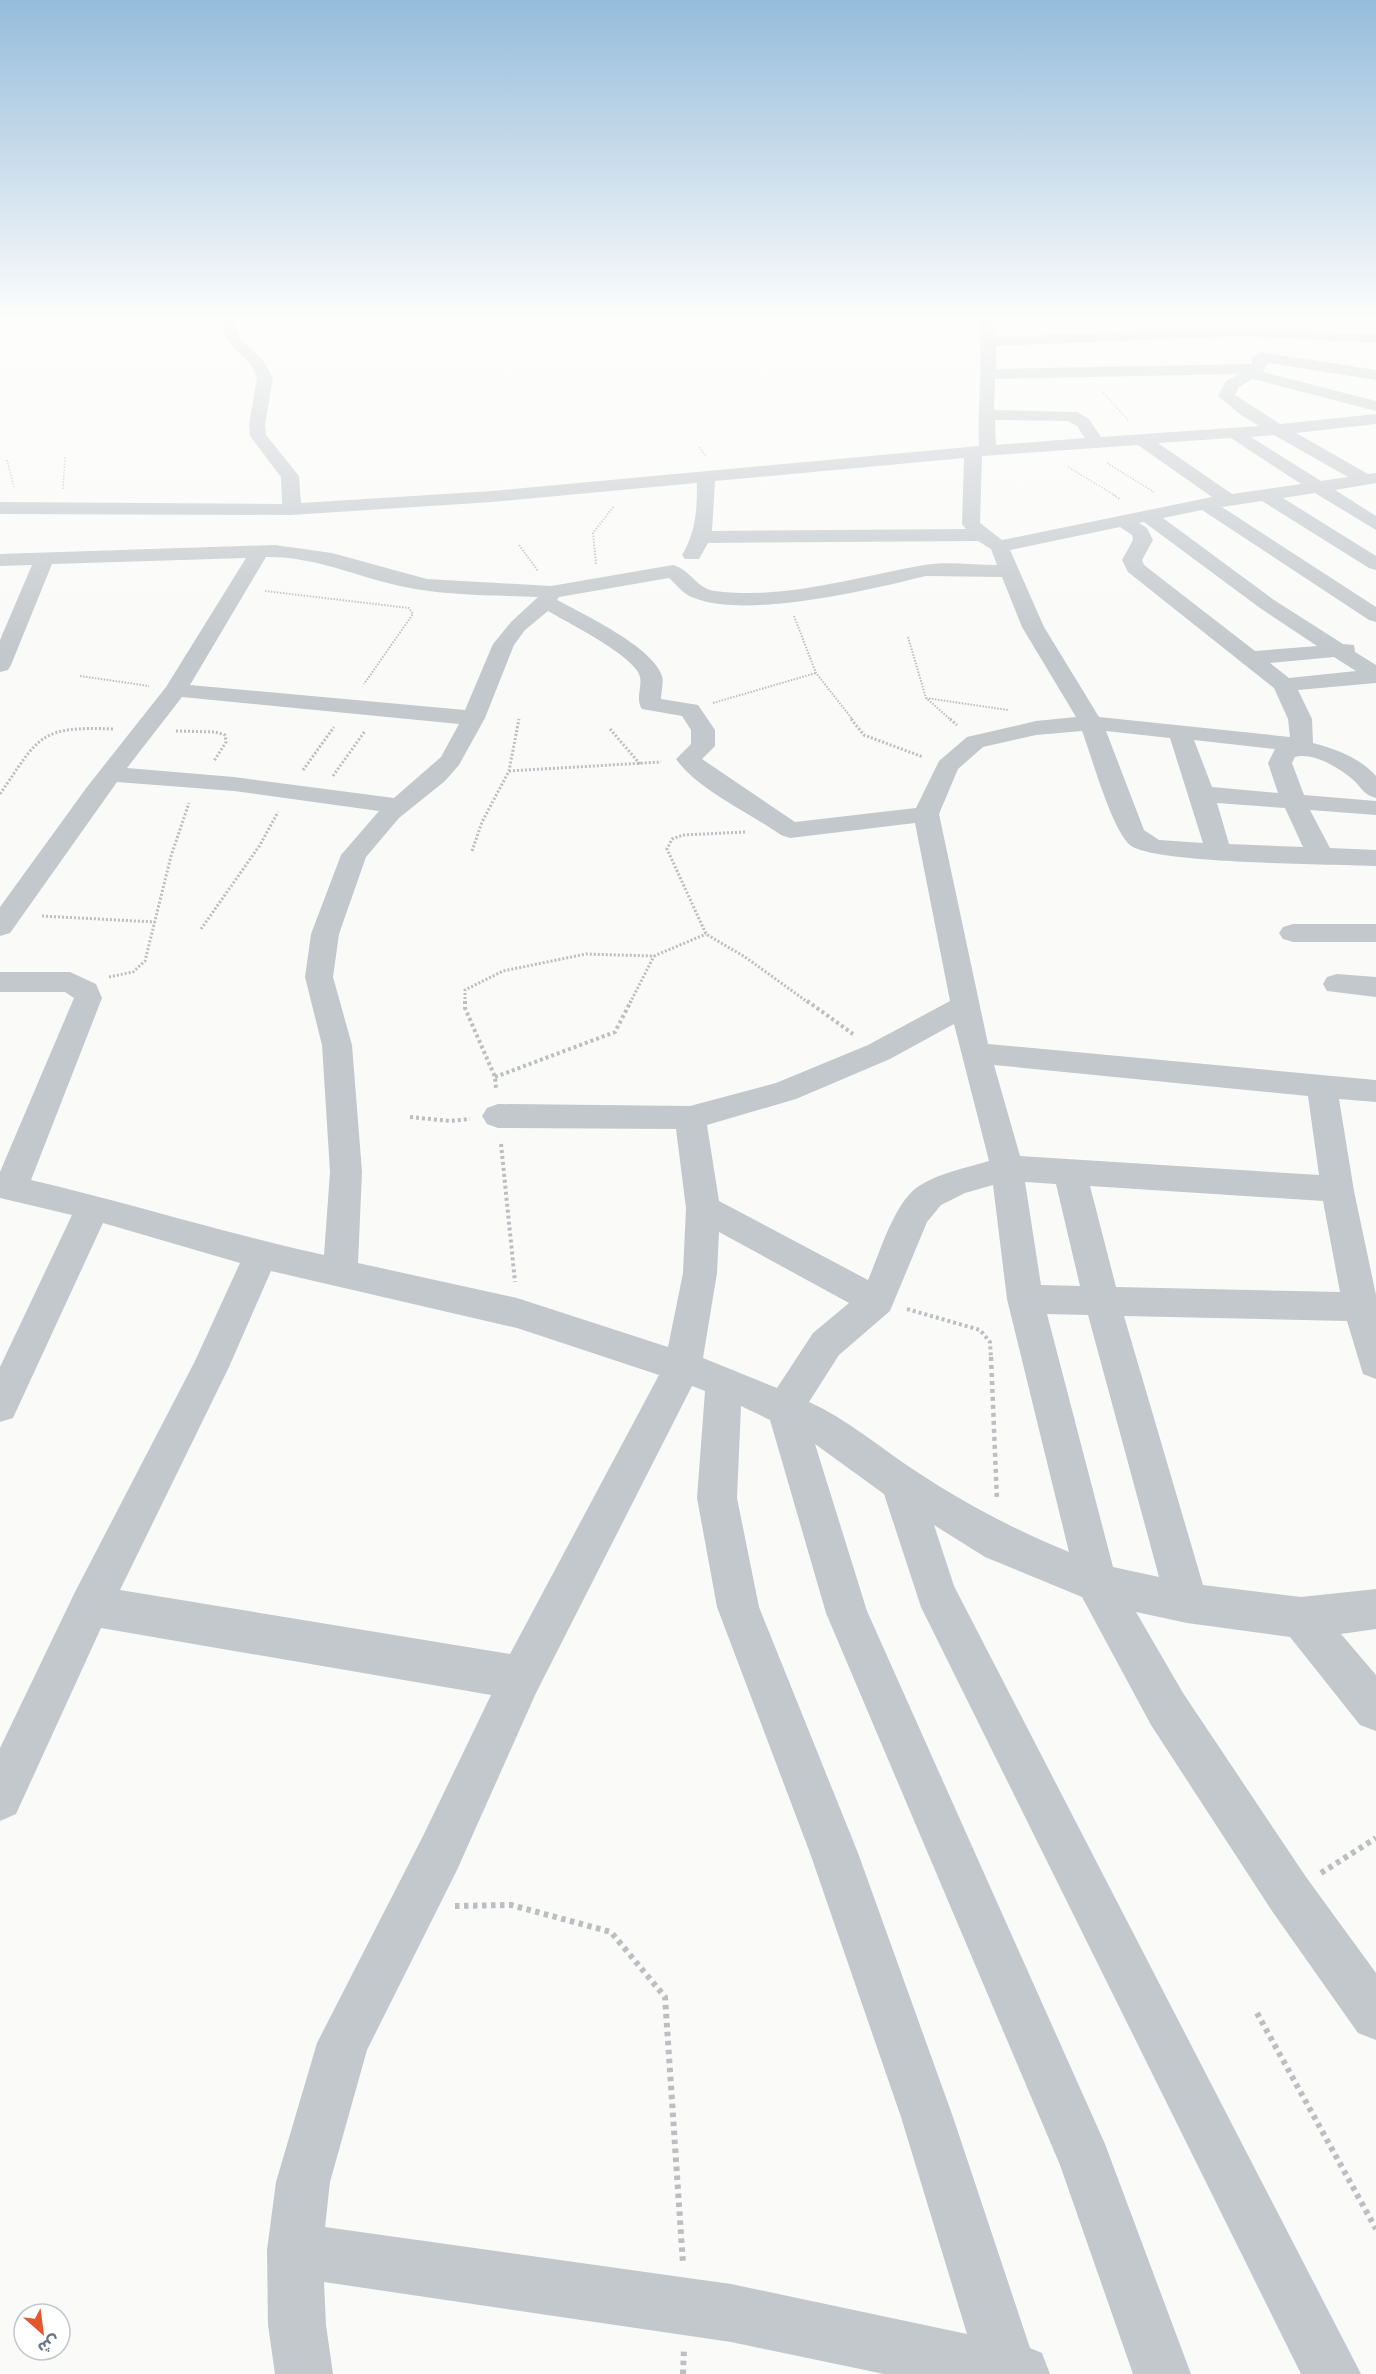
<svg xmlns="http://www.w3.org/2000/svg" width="1376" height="2374" viewBox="0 0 1376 2374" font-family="Mulish,'Noto Sans Arabic',sans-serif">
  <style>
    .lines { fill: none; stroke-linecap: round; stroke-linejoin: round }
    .path-far5 { stroke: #bbbfc2; stroke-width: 1.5; stroke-dasharray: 1.5 1.5; stroke-linecap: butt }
    .path-far4 { stroke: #bbbfc2; stroke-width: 2; stroke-dasharray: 1.5 1.5; stroke-linecap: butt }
    .path-far3 { stroke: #bbbfc2; stroke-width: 3; stroke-dasharray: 2 2; stroke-linecap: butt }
    .path-far2 { stroke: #bbbfc2; stroke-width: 4; stroke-dasharray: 3 3; stroke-linecap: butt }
    .path-far1 { stroke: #bbbfc2; stroke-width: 4.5; stroke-dasharray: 4 4; stroke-linecap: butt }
    .path { stroke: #bbbfc2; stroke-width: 6; stroke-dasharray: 4.5 4.5; stroke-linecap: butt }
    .minor { fill: #c3c8cc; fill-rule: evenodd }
  </style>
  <rect width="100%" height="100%" fill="#fafaf8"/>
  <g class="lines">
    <!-- path-far5 -->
    <path class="path-far5" d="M1103 392 1128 420
      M699 447 706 456
      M7 460 14 487
      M1107 463 1154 492
      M1068 467 1116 496
      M63 489 65 457"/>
    <!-- path-far4 -->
    <path class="path-far4" d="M1113 495 1120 499
      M519 545 538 571
      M596 564 593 533 614 506
      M265 591 409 608 413 614 364 684
      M794 616 816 673 853 720
      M908 637 926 698 951 720
      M80 676 149 686
      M926 698 1008 710
      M713 703 816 673"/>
    <!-- path-far3 -->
    <path class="path-far3" d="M851 719 864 735 923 757
      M950 719 957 725
      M610 729 640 764
      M176 731 215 732 225 735 226 742 214 761
      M303 770 334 727
      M509 771 661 762
      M333 776 365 731
      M0 794C40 736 38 726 114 729
      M745 832 683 835 672 839 667 849 706 934 745 957 809 1003
      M472 851 482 822 509 771 519 719
      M42 916 155 922
      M201 929 260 845 278 812
      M109 977 133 972 145 961 171 856 189 803
      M465 1003V990L503 971 586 954 654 956 706 934
      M630 1003 654 956"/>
    <!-- path-far2 -->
    <path class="path-far2" d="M465 1001V1008L495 1077 496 1088
      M807 1001 853 1034
      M495 1077 615 1032 631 1001
      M410 1117 450 1121 470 1119
      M501 1144 515 1282
      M907 1309 980 1330 990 1342 991 1359"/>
    <!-- path-far1 -->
    <path class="path-far1" d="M991 1357 997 1500"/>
    <!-- path -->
    <path class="path" d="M1321 1873 1376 1838
      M455 1906 511 1905 611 1932 665 1997 683 2264
      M1257 2013 1376 2229
      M683 2374 684 2349"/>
    <!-- minor -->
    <path class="minor" d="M220 318H234L239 337 263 360 273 378 265 425 266 435 299 476 301 503 492 491 979 446C977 403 984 360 978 318H992L996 337 1235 327 1376 335V343L1241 336 996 346V369L1252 364V357L1260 352 1376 370V380L1268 363 1263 372 1376 401V411L1253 379 1239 387 1235 395 1280 424 1376 414V424L1296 433 1368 474 1376 473V483L1335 490 1376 516V530L1315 493 1283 498 1376 556V570L1369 568 1262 501 1222 507 1376 607V622L1369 620 1202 510 1163 518 1274 600 1343 644 1354 645 1355 652 1376 665V683L1298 690 1312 719 1313 743C1336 749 1360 758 1376 776V798C1363 795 1361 786 1351 778 1338 767 1312 752 1295 757L1292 763 1304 795 1376 801V815L1310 810 1330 848 1376 850V866C1336 864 1151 864 1130 845 1111 828 1092 757 1082 731L1036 735 983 747 958 769 939 814 988 1044 1376 1080V1102L1339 1099 1354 1191 1376 1295V1379L1363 1374 1347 1321 1124 1316 1203 1585 1301 1597 1376 1589V1629L1341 1634 1376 1675V1731L1360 1725 1290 1637 1187 1623 1136 1612 1183 1693 1306 1877 1376 1973V2040L1358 2033 1272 1911 1151 1725 1082 1597 985 1557 934 1525 954 1586 1361 2374H1301L921 1607 884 1494 815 1444 867 1611 1105 2144 1191 2374H1133L1060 2165 826 1613 770 1420 741 1406 737 1498 759 1607 858 1853 953 2117 1030 2348 1042 2353 1050 2374H884L731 2342 324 2282 326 2325 333 2374H275L268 2325 267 2250 276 2182 317 2043 423 1836 491 1695 101 1628 16 1814 0 1821V1748L75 1592 195 1361 240 1263 103 1223 13 1418 0 1422V1367L72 1215 0 1198V1172L74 998 65 992H0V972H70L96 984 102 998 31 1180C129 1203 225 1233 324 1255L330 1172 322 1045 305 977 311 934 341 855 379 811 234 791 117 782 10 933 0 936V907L87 787 166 687 246 558 52 564 11 665 8 670 0 672V640L32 565 0 566V554L275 545 332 553 427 579 551 586 673 565C690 569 697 589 715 591 785 600 855 577 924 565 947 561 974 565 997 565L991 549 978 541 708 543 699 559H685L682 555C696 532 697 509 697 483L492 502 291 515 0 514V502L282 504 281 477 250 436 249 425 257 378 251 365 225 338ZM1239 374 1226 381 1218 396 1241 415 1259 426 1101 437 1089 419 1077 412 994 410 995 379ZM995 420 1068 421 1077 426 1085 438 996 445ZM1274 435 1348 477 1321 481 1251 437ZM1231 438 1301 484 1232 494 1158 443ZM1138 445 1212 497 1002 540 980 523 982 456ZM964 458 962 524 966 529 712 531 715 481ZM1144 522 1260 608 1317 646 1255 651 1144 565 1142 560 1153 540 1147 528 1139 523ZM1120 527 1132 535 1133 540 1122 560 1128 572 1274 688 1288 719 1290 737 1099 717 1044 627 1010 550ZM266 557C313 556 355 576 400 586 445 596 492 595 538 597L511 622 493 644 465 710 190 685ZM926 576 1002 577 1022 627 1076 717 1036 721 967 737 939 761 916 808 795 822 702 759 715 746V730L698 705 661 699C661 692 664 682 662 676 653 647 583 614 557 600L559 597 669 578C676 584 684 595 694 598 748 619 869 590 926 576ZM548 611C570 624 625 651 638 672 645 684 634 697 642 709L682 716 691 730V744L676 759C698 790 750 813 781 835L790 838 915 823 950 1001 868 1045 776 1083 690 1106 498 1104 487 1108 482 1116 487 1124 498 1128 676 1129 686 1208 683 1273 668 1347 517 1298 358 1263 362 1172 352 1045 333 977 339 934 366 857 399 818 445 781 459 765 485 718 514 645 525 630ZM1334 657 1356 671 1289 678 1270 663ZM182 697 459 724 441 757 394 798 234 777 127 768ZM1106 731 1170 738 1203 843 1159 840 1144 830ZM1194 740 1275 749 1268 763 1278 793 1212 787ZM1217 803 1285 808 1303 847 1229 844ZM954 1024 989 1161C966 1168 939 1173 919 1186 894 1202 880 1253 868 1280L719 1201 707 1125 796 1099 890 1059ZM994 1065 1308 1096 1319 1175 1020 1156ZM1025 1182 1056 1184 1080 1286 1041 1285ZM993 1185 1007 1299 1069 1552C1013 1529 964 1503 914 1470 879 1447 847 1419 809 1402L839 1355 890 1311 927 1222 941 1205 965 1193ZM1090 1186 1323 1201 1340 1292 1116 1287ZM719 1232 849 1303 813 1333 777 1388 703 1358 717 1273ZM271 1271 517 1328 659 1375 510 1654 120 1590 229 1367ZM1047 1314 1088 1315 1159 1577 1113 1567ZM692 1386 705 1391 697 1498 717 1607 810 1853 901 2117 967 2334 731 2284 325 2227 330 2182 367 2050 457 1870 536 1693Z
      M1293 924H1376V942H1293L1283 939 1279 933 1283 927Z
      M1337 974 1376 977V997L1327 991 1323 984 1327 977Z"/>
  </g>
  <!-- sky -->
  <linearGradient id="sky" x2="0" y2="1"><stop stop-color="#96bcdc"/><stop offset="0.49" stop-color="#fdfdfc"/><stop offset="1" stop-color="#fdfdfc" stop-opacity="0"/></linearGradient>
  <rect width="1376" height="650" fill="url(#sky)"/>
  <!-- north arrow -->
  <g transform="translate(42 2332) rotate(152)"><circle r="28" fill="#ffffff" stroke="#c1c8cd" stroke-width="1.5"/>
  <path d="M0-4.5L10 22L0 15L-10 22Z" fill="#e4572e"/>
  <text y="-9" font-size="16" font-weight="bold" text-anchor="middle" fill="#657683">ش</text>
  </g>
</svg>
